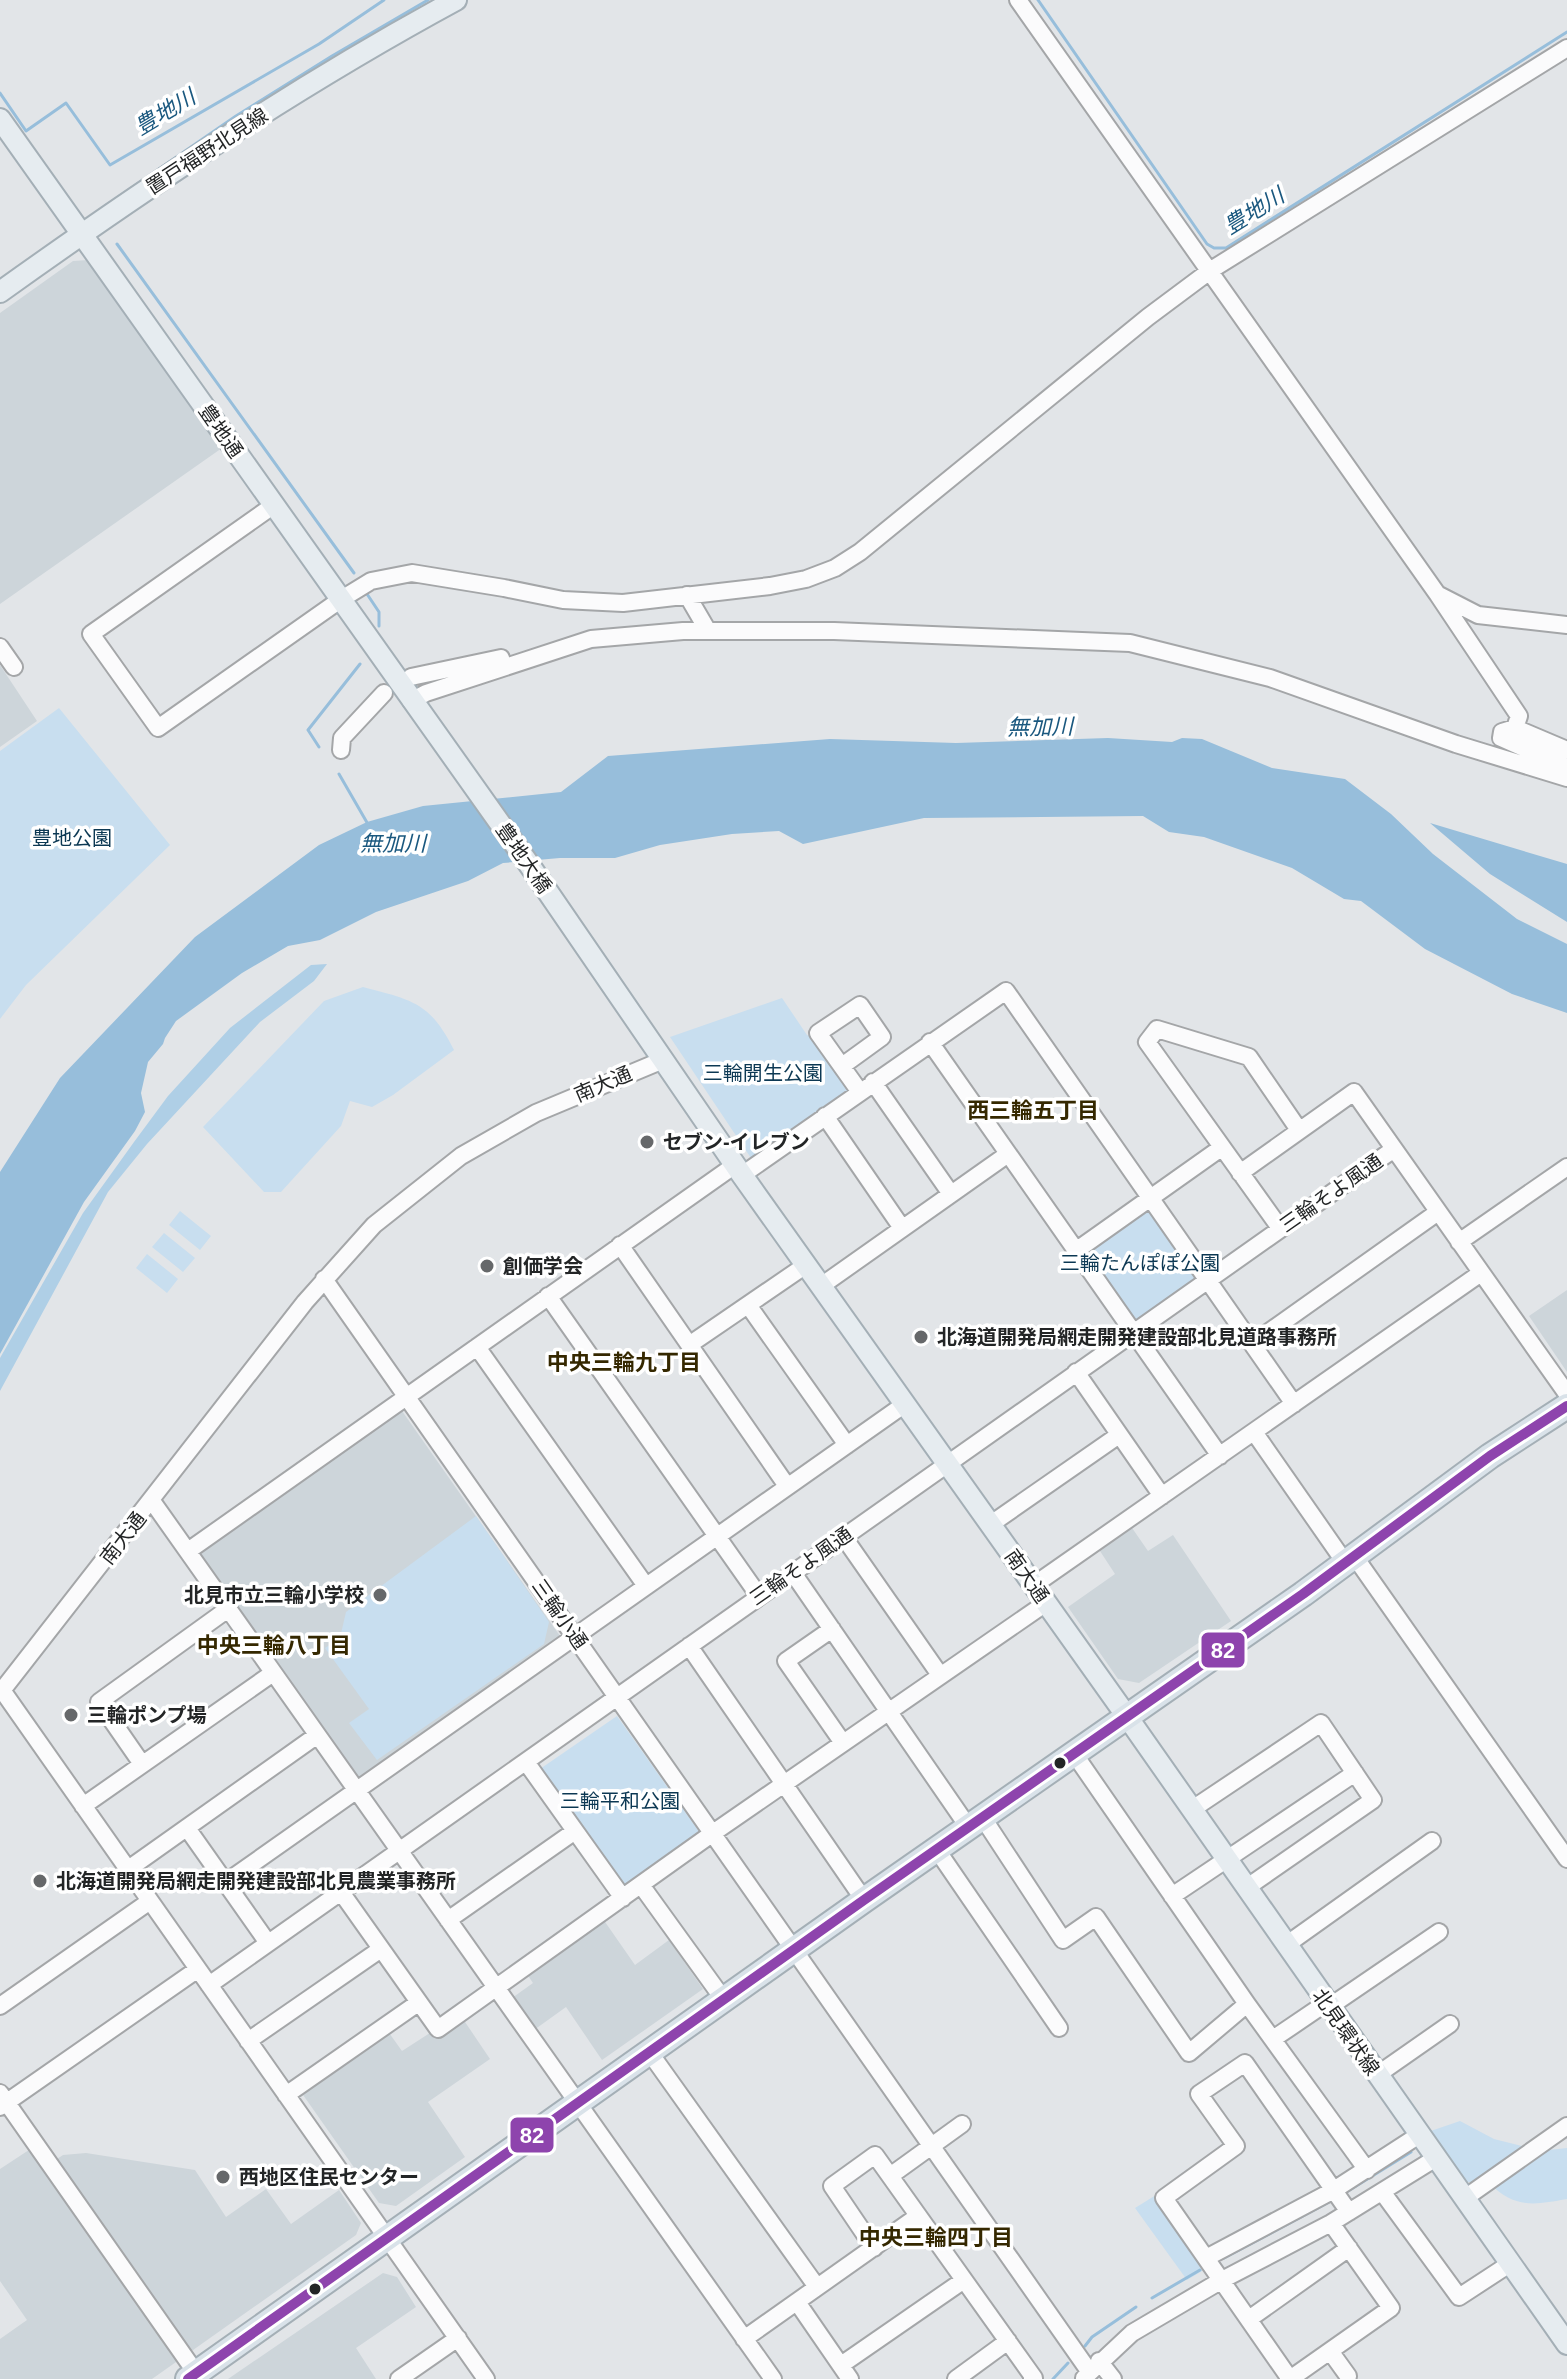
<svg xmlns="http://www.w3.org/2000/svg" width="1567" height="2379" viewBox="0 0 1567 2379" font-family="Arial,'Noto Sans JP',sans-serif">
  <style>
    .built { fill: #cdd5da }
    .green { fill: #c8deef }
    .forest { fill: #afcfe6 }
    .water { fill: #97bedb }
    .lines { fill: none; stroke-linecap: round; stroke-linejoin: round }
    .stream { stroke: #97bedb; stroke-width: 3 }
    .minor-casing { stroke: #a4a6a8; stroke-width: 20 }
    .major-casing { stroke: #a4afb6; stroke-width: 24 }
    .highway-casing { stroke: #a4afb6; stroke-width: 28 }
    .minor { stroke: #fbfbfc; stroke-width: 16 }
    .major { stroke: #e6ecf0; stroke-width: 20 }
    .highway { stroke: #d9e2e9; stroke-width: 24 }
    .bus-1-casing { stroke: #fff; stroke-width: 16 }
    .bus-1 { stroke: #8e44ad; stroke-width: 10 }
    .poi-dot { fill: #66686a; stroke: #fff; stroke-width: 3 }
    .bus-dot { fill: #232526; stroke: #fff; stroke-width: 3 }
    .labels { text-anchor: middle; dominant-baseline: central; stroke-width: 7; stroke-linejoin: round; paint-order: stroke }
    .street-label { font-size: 20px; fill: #232526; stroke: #fff }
    .park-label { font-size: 20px; fill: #0c3853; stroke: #fff }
    .poi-label { font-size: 20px; font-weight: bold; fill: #232526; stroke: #fff; text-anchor: start }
    .water-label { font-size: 22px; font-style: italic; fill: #1a587f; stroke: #fff }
    .neighbourhood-label { font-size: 22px; font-weight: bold; fill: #352800; stroke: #fff }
    .line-badge { stroke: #fff; stroke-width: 3 }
    .badge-label { font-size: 22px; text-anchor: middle; font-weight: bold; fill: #fff }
  </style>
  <rect width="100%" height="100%" fill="#e2e5e8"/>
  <!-- built -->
  <path class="built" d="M89 260 222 448 0 604V313L73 261Z
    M0 665 37 721 0 747Z
    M1567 1290V1372L1529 1316Z
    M402 1411 560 1636 357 1779 199 1553Z
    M1130 1525 1148 1551 1173 1535 1231 1621 1139 1683 1118 1679 1068 1607 1115 1574 1098 1548Z
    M603 1919 635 1965 669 1940 703 1989 602 2060 566 2007 534 2030 512 1998 533 1983 527 1974Z
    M463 2019 490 2059 428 2102 465 2157 396 2206 379 2203 301 2092 387 2030 402 2051 433 2031 437 2037Z
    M32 2148 45 2167 63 2155 86 2153 195 2170 226 2217 266 2189 291 2224 339 2190 361 2223 356 2235 152 2379H0V2339L27 2320 0 2281V2169Z
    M383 2273 397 2277 416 2307 356 2348 376 2379H228Z"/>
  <!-- green -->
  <path class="green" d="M59 708 170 845 26 985 0 1019V751Z
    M363 987C412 1000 430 1002 454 1050L393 1095 372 1107 350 1101 341 1126 281 1192H264L203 1127 324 1001Z
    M782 998 807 1035 816 1039 852 1090 753 1161 670 1037Z
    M1148 1205 1200 1279 1134 1325 1083 1251Z
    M180 1211 211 1236 200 1250 169 1225Z
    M164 1233 195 1258 183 1272 152 1247Z
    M147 1254 178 1279 167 1293 136 1268Z
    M476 1516 549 1622 544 1644 377 1760 349 1723 369 1709 325 1648 340 1638 346 1612Z
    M617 1716 700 1833 624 1888 540 1769Z
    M1460 2121 1494 2139 1526 2147 1530 2152 1567 2148V2199C1533 2205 1515 2209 1488 2182H1453L1419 2135Z
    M1156 2195 1205 2264 1200 2267 1202 2271 1187 2280 1135 2208Z"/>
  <!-- forest -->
  <path class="forest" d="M327 964 314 981 260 1022 147 1144 108 1192 0 1391V1358L83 1213 134 1142 168 1096 230 1028 311 965Z"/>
  <!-- water -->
  <path class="water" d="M1108 738 1172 742 1182 738 1202 739 1272 768 1345 779 1391 814 1433 854 1517 919 1567 944V1013L1512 994 1425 949 1361 901 1344 899 1292 868 1204 837 1169 832 1143 816 924 818 803 844 779 831 732 834 660 845 615 858H560L503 863 468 881 376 912 320 940 288 946 242 973 176 1021 165 1038 163 1044 148 1062 141 1093 145 1112 135 1131 84 1202 0 1354V1172L60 1078 195 937 319 845 367 822 423 806 561 792 608 756 830 739 956 743Z
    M1430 823 1567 864V922L1490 874Z"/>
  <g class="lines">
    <!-- stream -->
    <path class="stream" d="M1038 0 1207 244 1214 248H1226L1567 32
      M0 93 26 131 66 103 110 165 319 44 384 0
      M98 211 236 116 332 56 428 0
      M117 244 354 573
      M367 594 379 612V626
      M319 747 308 730 360 664
      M339 774 369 826
      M1348 2191 1411 2152
      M1224 2258 1331 2201
      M1152 2298 1200 2270
      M1085 2346 1092 2337 1136 2307
      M1053 2379 1068 2363"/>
    <!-- minor casing -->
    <g class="minor-casing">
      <path id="minor" d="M1018 0 1438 595 1519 716 1515 728 1502 732 1501 738 1567 767
        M274 505 91 634 158 728 340 600 371 581 412 573 504 588 563 600 623 603 770 586 806 579 835 568 860 552 1148 317 1211 270 1567 48
        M687 595 708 631
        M1439 595 1478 615 1567 625
        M0 647 14 667
        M411 677 501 658
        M411 701 426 693 591 639 683 631H834L1130 643 1270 678 1456 744 1567 778
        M1515 728 1567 750
        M341 750 342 738 384 693
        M930 1042 1220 1456
        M842 1066 882 1037 860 1005 818 1033 860 1092
        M873 1082 951 1194
        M825 1116 902 1228
        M1240 1173 1354 1092 1567 1394
        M742 1175 1006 991 1294 1404
        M1280 1228 1147 1042 1157 1029 1249 1057 1299 1130
        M1459 1242 1567 1167
        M620 1245 787 1486
        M1077 1250 1221 1148
        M324 1279 1089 2371
        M821 1286 1008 1154
        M548 1296 759 1596
        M748 1305 847 1445
        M1252 1344 1438 1212
        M689 1345 806 1265
        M477 1347 646 1586
        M1076 1372 1162 1496
        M1254 1432 1346 1564
        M152 1501 773 2379
        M991 1524 1119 1435
        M843 1536 940 1675
        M188 1551 735 1165
        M1355 1557 1567 1859
        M793 1573 969 1828
        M1034 1585 1481 1273
        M832 1629 786 1661 843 1743
        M689 1646 864 1900
        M2 1690 486 2379
        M0 1693 305 1302 374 1225 461 1156 536 1113 663 1060
        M1075 1755 1247 2004 1367 2170
        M526 1762 623 1898
        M142 1764 99 1702 228 1609
        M83 1806 273 1673
        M1191 1810 1321 1723 1373 1800 1246 1888
        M983 1818 1063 1940 1096 1917 1189 2053 1247 2004
        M187 1828 268 1943
        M937 1850 1059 2028
        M127 1870 316 1736
        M225 1883 905 1404
        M641 1885 724 2000
        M341 1892 438 2029 713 1833 1046 1603
        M1172 1896 1355 1773
        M448 1920 575 1831
        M1286 1945 1432 1841
        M209 1985 1394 1149
        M0 2006 150 1901
        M1329 2007 1439 1932
        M1273 2039 1326 2003
        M248 2041 381 1949
        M650 2053 817 2287
        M1377 2075 1450 2024
        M0 2093 196 2373
        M286 2095 418 2003
        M0 2107 198 1969
        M890 2176 962 2124
        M1383 2193 1459 2297 1511 2263
        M1465 2198 1567 2126
        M1331 2223 1391 2308 1290 2379 1164 2198 1236 2146 1199 2094 1245 2063 1349 2212
        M874 2248 832 2186 875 2155 1034 2378 1032 2379
        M1206 2258 1334 2190 1419 2135
        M797 2302 850 2379
        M1249 2319 1349 2248
        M744 2339 918 2216
        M1330 2351 1348 2376
        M1099 2361 1113 2379
        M841 2365 964 2280
        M1084 2378 1132 2333 1222 2280 1331 2223 1436 2158
        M399 2379 458 2338
        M956 2379 1008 2341"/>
    </g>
    <!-- major casing -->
    <g class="major-casing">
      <path id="major" d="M0 119 526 860 742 1175 1128 1718 1567 2344
        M0 292C147 187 297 86 456 0"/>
    </g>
    <!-- highway casing -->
    <g class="highway-casing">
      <path id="highway" d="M188 2379 864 1900 1303 1594 1490 1456 1567 1406"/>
    </g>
    <!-- minor -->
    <use href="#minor" class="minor"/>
    <!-- major -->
    <use href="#major" class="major"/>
    <!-- highway -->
    <use href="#highway" class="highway"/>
    <!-- bus-1 casing -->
    <g class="bus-1-casing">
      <path id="bus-1" d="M188 2379 864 1900 1303 1594 1490 1456 1567 1406"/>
    </g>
    <!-- bus-1 -->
    <use href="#bus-1" class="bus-1"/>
  </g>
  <!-- markers -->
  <g class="poi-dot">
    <circle cx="647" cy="1142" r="8"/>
    <circle cx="487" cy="1266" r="8"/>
    <circle cx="921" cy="1337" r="8"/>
    <circle cx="380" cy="1595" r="8"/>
    <circle cx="71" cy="1715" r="8"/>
    <circle cx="40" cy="1881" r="8"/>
    <circle cx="223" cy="2177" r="8"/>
  </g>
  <g class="bus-dot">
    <circle cx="1060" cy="1763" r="7"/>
    <circle cx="315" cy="2289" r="7"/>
  </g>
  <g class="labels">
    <!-- street labels -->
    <g class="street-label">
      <text transform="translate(207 151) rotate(-33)">置戸福野北見線</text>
      <text transform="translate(221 431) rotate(55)">豊地通</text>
      <text transform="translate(524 858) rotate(55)">豊地大橋</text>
      <text transform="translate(603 1084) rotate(-23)">南大通</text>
      <text transform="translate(1331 1193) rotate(-35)">三輪そよ風通</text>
      <text transform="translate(123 1538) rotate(-52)">南大通</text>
      <text transform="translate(801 1566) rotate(-35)">三輪そよ風通</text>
      <text transform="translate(1027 1576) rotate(55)">南大通</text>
      <text transform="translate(560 1614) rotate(55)">三輪小通</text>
      <text transform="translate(1346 2032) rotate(55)">北見環状線</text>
    </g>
    <!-- park labels -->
    <g class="park-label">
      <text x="72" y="838">豊地公園</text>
      <text x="763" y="1073">三輪開生公園</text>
      <text x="1140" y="1263">三輪たんぽぽ公園</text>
      <text x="620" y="1801">三輪平和公園</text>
    </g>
    <!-- poi labels -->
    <g class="poi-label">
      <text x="663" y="1142">セブン-イレブン</text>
      <text x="503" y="1266">創価学会</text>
      <text x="937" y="1337">北海道開発局網走開発建設部北見道路事務所</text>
      <text x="364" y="1595" text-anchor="end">北見市立三輪小学校</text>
      <text x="87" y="1715">三輪ポンプ場</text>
      <text x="56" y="1881">北海道開発局網走開発建設部北見農業事務所</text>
      <text x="239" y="2177">西地区住民センター</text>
    </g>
    <!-- water labels -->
    <g class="water-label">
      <text transform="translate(165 112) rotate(-31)">豊地川</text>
      <text transform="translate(1254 211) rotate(-32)">豊地川</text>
      <text transform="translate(1040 727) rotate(-1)">無加川</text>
      <text x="393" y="843">無加川</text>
    </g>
    <!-- neighbourhood labels -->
    <g class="neighbourhood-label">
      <text x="1033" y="1110">西三輪五丁目</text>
      <text x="624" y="1362">中央三輪九丁目</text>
      <text x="274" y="1645">中央三輪八丁目</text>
      <text x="936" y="2237">中央三輪四丁目</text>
    </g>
  </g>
  <g class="line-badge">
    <rect x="1200" y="1631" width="46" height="38" rx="8" fill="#8e44ad"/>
    <rect x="509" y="2116" width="46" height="38" rx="8" fill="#8e44ad"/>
  </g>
  <g class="badge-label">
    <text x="1223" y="1658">82</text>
    <text x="532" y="2143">82</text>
  </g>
</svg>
